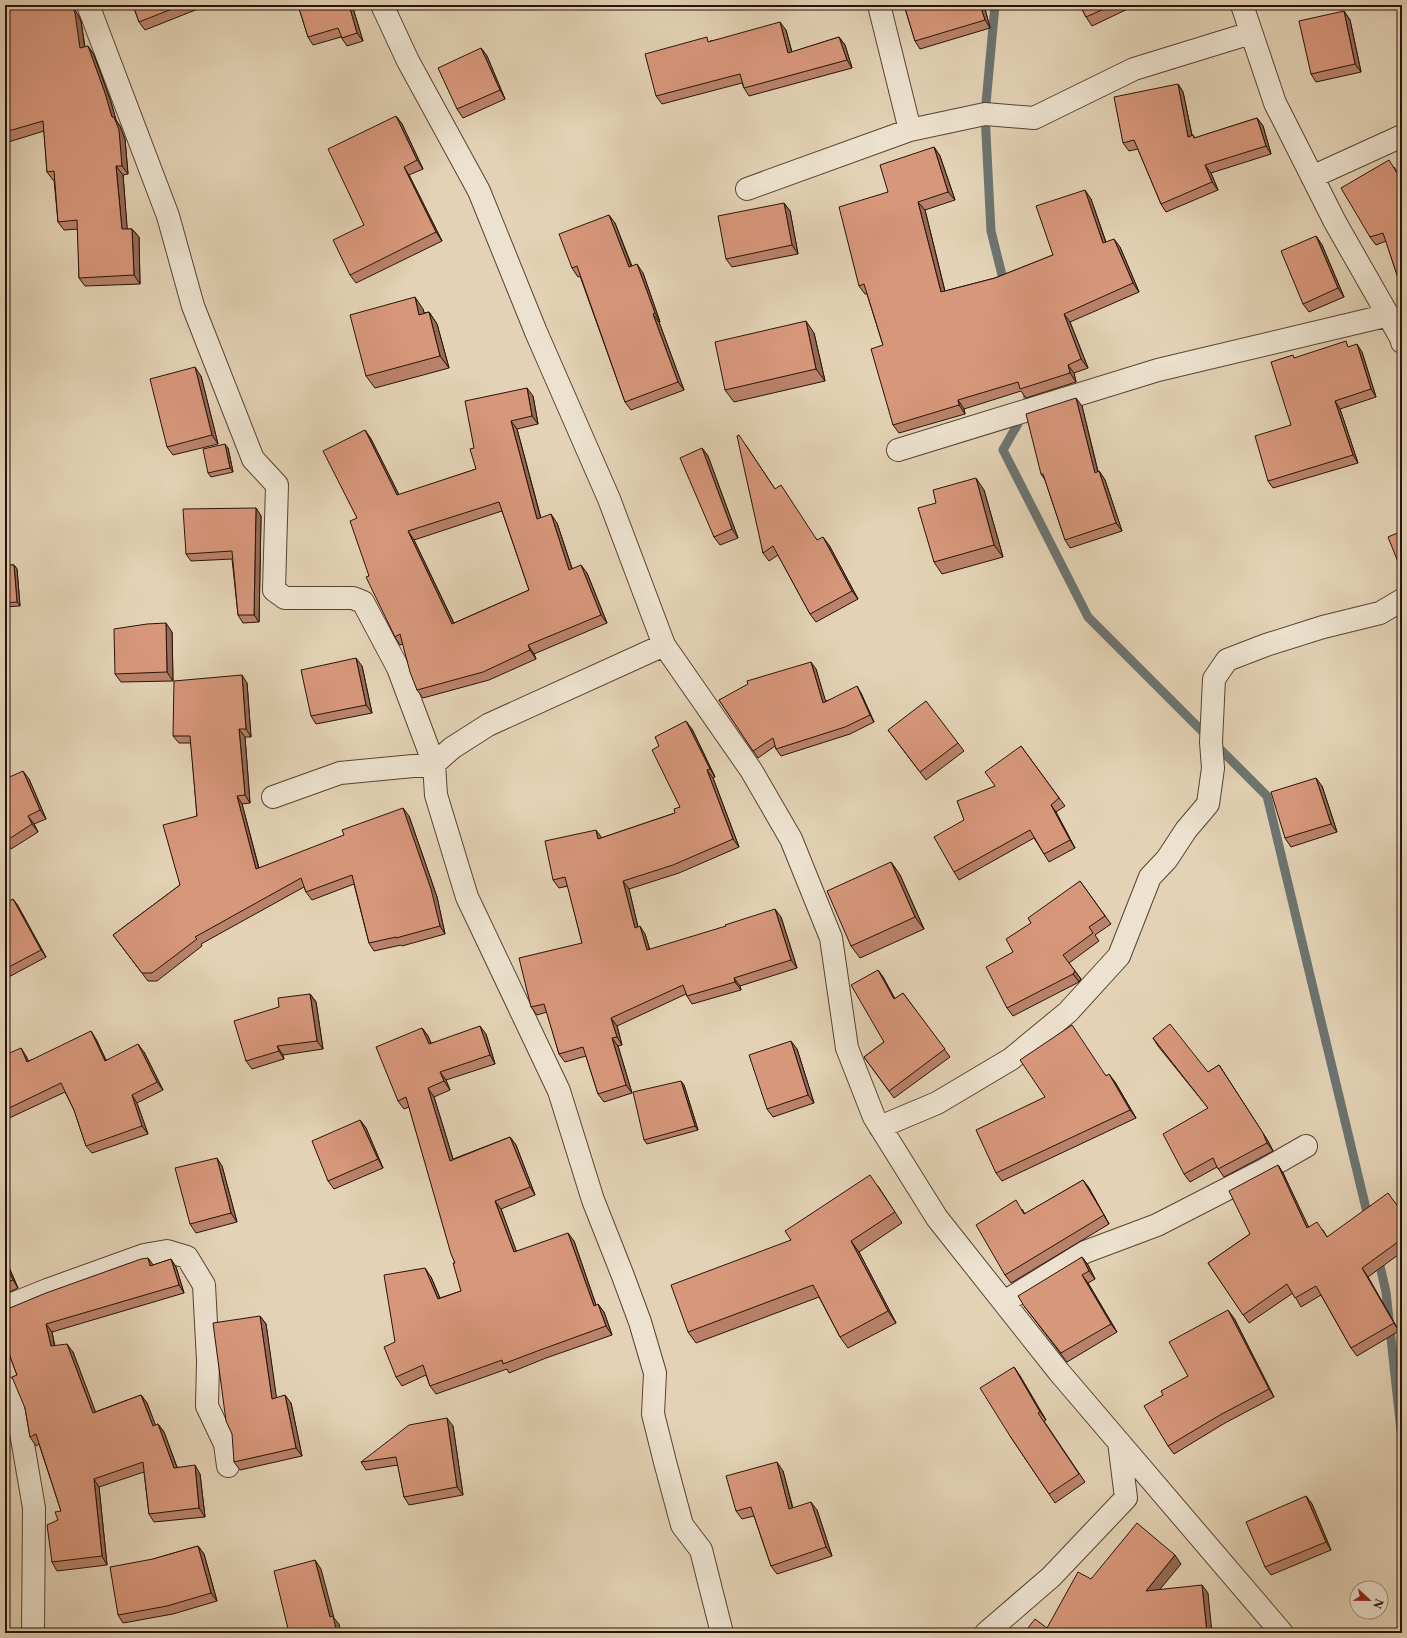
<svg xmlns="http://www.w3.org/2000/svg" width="1407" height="1638" viewBox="0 0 1407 1638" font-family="'Libre Caslon Text',serif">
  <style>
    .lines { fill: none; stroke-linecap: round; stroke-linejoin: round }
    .stream { stroke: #6c7471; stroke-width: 9 }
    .street-casing { stroke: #574334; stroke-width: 24 }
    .street { stroke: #ede2cf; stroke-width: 22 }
    .wall { fill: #b9826a; stroke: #281309; fill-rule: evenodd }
    .shaded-wall { fill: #966a56; stroke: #281309 }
    .building { fill: #d7977b; stroke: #281309; fill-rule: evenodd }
  </style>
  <rect width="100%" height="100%" fill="#e3d2b5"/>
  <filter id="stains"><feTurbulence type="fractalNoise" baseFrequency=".005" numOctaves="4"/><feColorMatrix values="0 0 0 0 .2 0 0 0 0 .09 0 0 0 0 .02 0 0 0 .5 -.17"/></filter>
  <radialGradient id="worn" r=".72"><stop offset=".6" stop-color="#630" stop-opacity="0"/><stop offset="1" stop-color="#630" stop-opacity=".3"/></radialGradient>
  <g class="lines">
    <!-- stream -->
    <path class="stream" d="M995 5 985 114 991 231 1005 287
      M1026 386 1029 404 1003 450 1088 617 1267 796 1369 1221
      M1378 1257 1386 1292 1402 1440"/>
    <!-- street casing -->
    <g class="street-casing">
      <path id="street" d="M88 5 168 216 193 306 253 459 277 485 274 590 285 598H353L363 602 398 668 434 764 340 773 273 797
        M382 5 408 61 479 191 536 332 609 499 664 645 751 770 791 839 831 938 847 1048 874 1117 937 1218 1059 1372 1282 1633
        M879 5 910 130
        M1242 5 1275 103 1335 222 1401 338 1402 342
        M1312 177 1402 136
        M747 189 910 130 985 114 1034 118 1134 69 1251 33
        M898 450 1158 370 1389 315
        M664 645 488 725 452 748 434 764 436 795 467 897 559 1091 593 1200 623 1276 640 1322 655 1373 653 1414 665 1462 682 1525 701 1550 722 1633
        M880 1127 937 1103 1011 1059 1068 1012 1119 956 1150 877 1167 859 1186 830 1208 804 1213 768 1211 742 1214 679 1227 660 1266 645 1323 627 1380 613 1402 600
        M1004 1302 1085 1252 1157 1225 1264 1170 1306 1146
        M5 1307 47 1290 144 1255 167 1251 187 1257 204 1285 208 1361 207 1406 225 1444 228 1466
        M5 1387 19 1421 34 1508 33 1633
        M986 1633 1051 1577 1126 1498 1119 1442"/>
    </g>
    <!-- street -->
    <use href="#street" class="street"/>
  </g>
  <!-- wall -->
  <path class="wall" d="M5 5 73 7 78 15 81 21 85 47 88 46 94 55 111 102 116 120 120 126 125 139 128 174 123 175 127 229H132L139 237 140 284 85 286 79 278 78 229 64 230 58 222 54 180H53L47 172 44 131 5 143Z
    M133 5H208L145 30 139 22Z
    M298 5H352L363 41 347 46 341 37 313 45 308 37Z
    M904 5H984L990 28 920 49 915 41Z
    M1080 5H1134V6L1092 26 1086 17Z
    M1344 11 1350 20 1361 72 1316 82 1311 74Z
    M786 30 792 52 839 37 845 45 852 68 749 96 744 88 742 83 662 104 656 96 710 41Z
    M481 48 487 56 505 99 463 118 457 109Z
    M1178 84 1183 92 1192 135H1193L1195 138 1257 118 1263 126 1271 154 1211 173 1218 190 1166 212 1161 204 1138 149 1129 151 1123 143Z
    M396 116 402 124 423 169 409 175 442 241 356 283 350 275 364 225Z
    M934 147 940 156 955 200 925 210 945 291 995 278 1053 255 1091 199 1106 242 1120 247 1139 292 1070 322 1088 368 1074 373 1076 382 1026 398 1021 391 964 409 965 414 899 433 893 425 883 345 867 294H865L859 286 888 192Z
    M1394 167 1402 180V290L1386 241 1376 245 1370 237Z
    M784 203 790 211 798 254 732 267 726 259Z
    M615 223 632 266 643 273 660 322H659L684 390 631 410 625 402 580 276 578 277 572 268Z
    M1316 236 1322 245 1344 297 1309 312 1303 304Z
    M423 309 424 313 429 312 437 324 449 368 375 388 366 376Z
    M814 333 825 381 734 402 725 390Z
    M1350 347 1362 352 1376 397 1340 409 1358 463 1273 488 1268 481 1291 425 1295 358Z
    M201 376 218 444 173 455 167 447Z
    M533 396 538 424 517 429 541 518 557 523 572 568 587 573 607 623 534 654 536 659 489 680 423 698 417 690 403 644 400 645 395 637 369 576 357 518 365 430 371 439 399 495 476 469 474 448ZM502 511 529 590 454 623 414 540Z
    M1082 406 1098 471H1099L1105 480 1122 531 1070 548 1065 540 1045 480 1041 474Z
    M745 444 775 489 817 540 829 545 858 599 816 622 810 614 778 555 769 561 763 553Z
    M228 448 233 472 211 477 208 473Z
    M702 448 708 456 738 538 720 545 714 537Z
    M984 490 1003 557 942 574 934 562 936 503Z
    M256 508 261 516 259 622 243 623 238 615 232 559 191 561 186 554Z
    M1402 531V566H1401L1398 562Z
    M5 565H14L17 569 20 606 5 607Z
    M172 632 173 681 121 682 115 674Z
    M362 666 372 713 316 724 311 716Z
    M816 669 825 701 861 693 874 722 850 734 781 756 776 749 775 746 758 758 719 700Z
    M247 683 251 737H245L250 803 242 804 259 868 409 816 437 897 445 934 402 946 401 945 374 951 369 943 354 884 312 900 306 892 304 887 201 944 202 946 157 981H148L113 935 180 885 197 816 191 743H179L173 736Z
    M692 729 715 777 713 778 739 847 679 873 629 889 638 927 645 934 650 950 781 917 797 968 740 986 741 990 692 1004 687 996 686 994 617 1026 622 1045 618 1046 632 1093 604 1102 598 1094 586 1056 565 1062 559 1054 547 1012 537 1015 531 1007 582 943 568 886 559 888 553 880 601 838 675 813 680 807Z
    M888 730 958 743 964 751 926 780Z
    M1021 746 1065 806 1056 812 1075 848 1049 862 1034 838 959 880 954 872 964 820 995 786Z
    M29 779 46 819 34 824 38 832 11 849 6 841Z
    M1322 786 1337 832 1291 847 1285 838Z
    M891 862 900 875 924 929 860 958 851 946Z
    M1080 881 1111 924 1095 935 1099 941 1069 963 1081 979 1079 982 1013 1016 1007 1008 1013 952 1031 923Z
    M13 899 18 906 46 957 5 979V904Z
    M878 970 883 977 895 999 903 993 950 1057 894 1098 864 1057 884 1042Z
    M310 994 316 1002 323 1049 283 1055 284 1059 252 1069 246 1061 279 1007Z
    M422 1028 428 1036 431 1043 486 1034 495 1064 446 1080 450 1090 434 1097 453 1159 510 1137 516 1145 535 1195 501 1209 516 1251 574 1241 596 1305 604 1312 612 1335 546 1358 509 1373 507 1369 436 1394 430 1386 426 1375 402 1386 396 1377 395 1342 431 1277 440 1298 461 1291 455 1263 409 1107 404 1109 398 1101Z
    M1153 1038 1208 1072 1219 1065 1268 1141 1273 1151 1258 1159 1224 1177 1217 1167 1190 1182 1184 1174 1208 1108 1158 1046Z
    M96 1039 106 1060 144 1052 163 1090 137 1103 148 1134 92 1153 86 1146 74 1110 65 1092 5 1120V1055L26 1056 28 1061Z
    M797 1049 814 1103 773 1117 767 1109Z
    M1106 1075 1115 1082 1136 1118 1002 1181 996 1173Z
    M684 1085 698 1130 647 1144 644 1140Z
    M360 1120 366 1128 383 1168 334 1189 328 1181Z
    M1278 1165 1283 1173 1308 1227 1323 1230 1327 1237 1402 1212V1252L1368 1277 1399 1331 1357 1356 1351 1348 1321 1295 1301 1307 1293 1293 1249 1323 1208 1263 1250 1234Z
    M222 1166 237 1222 196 1233 190 1224Z
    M1083 1180 1089 1188 1109 1224 1011 1283 1005 1275 1022 1209 1025 1214Z
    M878 1186 902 1223 859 1252 896 1323 848 1348 840 1337 819 1297 696 1343 688 1332 791 1240Z
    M1082 1257 1088 1265 1095 1279 1088 1283 1117 1332 1067 1362 1024 1306Z
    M5 1258 18 1288 5 1294Z
    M148 1258 153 1265 171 1259 176 1267 184 1293 52 1332 55 1346 73 1352 95 1412 141 1395 147 1403 155 1425 158 1424 164 1432 177 1467 200 1474 205 1517 154 1522 149 1514 144 1472 99 1487 107 1565 57 1571 52 1562 58 1520 61 1511 39 1444 36 1446 30 1437 25 1408 17 1375 5 1343Z
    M260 1316 266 1324 276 1398 291 1403 302 1456 240 1470 234 1462Z
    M1234 1318 1274 1397 1225 1423 1174 1454 1168 1446 1163 1395 1188 1376Z
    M1014 1367 1020 1376 1046 1420 1044 1421 1085 1482 1055 1503 1010 1436Z
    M453 1426 463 1495 409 1505 404 1497 398 1465 366 1470 361 1462Z
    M783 1471 793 1508 817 1510 832 1556 777 1574 771 1566 754 1516 742 1519 736 1511Z
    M5 1476 9 1501 5 1502Z
    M1306 1496 1312 1504 1331 1550 1271 1575 1265 1567Z
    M198 1546 204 1554 217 1601 173 1614 123 1623 118 1615 153 1559Z"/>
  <!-- shaded-wall -->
  <path class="shaded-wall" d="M68 5H73V7L78 15 81 21 86 57 80 48Z
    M349 5H352L363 41 357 33Z
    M980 5H984L990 28 985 20Z
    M1344 11 1350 20 1361 72 1355 64Z
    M780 22 786 30 794 61 788 53Z
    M839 37 845 45 852 68 847 60Z
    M88 46 94 55 111 102 116 120 120 126 125 139 128 174 122 166 112 117Z
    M481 48 487 56 505 99 500 90Z
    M1178 84 1183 92 1194 145 1188 137Z
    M396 116 402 124 423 169 417 160Z
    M1257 118 1263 126 1271 154 1266 146Z
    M934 147 940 156 955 200 948 192Z
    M1205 165 1211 173 1218 190 1212 182Z
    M116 166 123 175 128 238 122 229Z
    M404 167 409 175 442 241 436 232Z
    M1085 190 1091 199 1109 252 1103 243Z
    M918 202 925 210 947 300 941 292Z
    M784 203 790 211 798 254 792 245Z
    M609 215 615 223 635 276 629 267Z
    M132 229 139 237 140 284 134 275Z
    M1316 236 1322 245 1344 297 1338 288Z
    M1114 239 1120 247 1139 292 1133 283Z
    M637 264 643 273 660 322 655 313Z
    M415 297 423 309 428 327 419 315Z
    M429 312 437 324 449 368 440 356Z
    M653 314 659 322 684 390 678 382Z
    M1064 314 1070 322 1088 368 1081 359Z
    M806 321 814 333 825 381 816 369Z
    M1357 344 1362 352 1376 397 1371 389Z
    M1068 365 1074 373 1076 382 1070 373Z
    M195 367 201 376 218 444 212 435Z
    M527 388 533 396 538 424 532 416Z
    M1076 398 1082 406 1100 481 1095 473Z
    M958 400 964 409 965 414 959 405Z
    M1335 401 1340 409 1358 463 1353 455Z
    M511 421 517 429 543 527 537 519Z
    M365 430 371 439 403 503 397 495Z
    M225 444 228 448 233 472 230 468Z
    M702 448 708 456 738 538 732 529Z
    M1099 471 1105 480 1122 531 1116 523Z
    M976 478 984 490 1003 557 994 545Z
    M256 508 261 516 259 622 254 615Z
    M551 514 557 523 575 578 569 570Z
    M408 531 414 540 458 632 452 624Z
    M823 537 829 545 858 599 852 591Z
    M14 565 17 569 20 606 17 602Z
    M581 565 587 573 607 623 601 615Z
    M166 623 172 632 173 681 167 672Z
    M528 645 534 654 536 659 530 650Z
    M356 658 362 666 372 713 366 705Z
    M811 662 816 669 828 709 823 703Z
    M242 675 247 683 251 737 246 729Z
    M5 683 7 695 5 692Z
    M857 686 861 693 874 722 870 715Z
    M686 721 692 729 715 777 710 769Z
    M239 729 245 737 250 803 245 795Z
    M707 770 713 778 739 847 733 839Z
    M23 771 29 779 46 819 40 810Z
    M1316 778 1322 786 1337 832 1331 824Z
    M237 796 242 804 261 877 256 869Z
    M1051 805 1056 812 1075 848 1070 840Z
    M403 808 409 816 437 897 445 934 440 926Z
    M28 816 34 824 38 832 32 824Z
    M596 830 602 838 598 839Z
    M891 862 900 875 924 929 915 917Z
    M623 881 629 889 640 936 635 928Z
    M13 899 18 906 46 957 41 950Z
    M775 909 781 917 797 968 791 960Z
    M640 926 645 934 652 958 647 950Z
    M878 970 883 977 899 1006 894 999Z
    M1075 971 1081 979 1079 982 1073 974Z
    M734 978 740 986 741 990 735 982Z
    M310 994 316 1002 323 1049 317 1041Z
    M611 1018 617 1026 622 1045 617 1037Z
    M480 1026 486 1034 495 1064 490 1055Z
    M422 1028 428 1036 435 1053 429 1044Z
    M91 1031 96 1039 110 1069 105 1061Z
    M612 1038 618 1046 632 1093 626 1085Z
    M791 1041 797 1049 814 1103 808 1095Z
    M138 1044 144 1052 163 1090 157 1082Z
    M277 1046 283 1055 284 1059 279 1051Z
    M21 1048 26 1056 32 1069 27 1062Z
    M1219 1065 1268 1141 1273 1151 1267 1143Z
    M440 1072 446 1080 450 1090 444 1081Z
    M1109 1074 1115 1082 1136 1118 1130 1110Z
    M681 1081 684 1085 698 1130 695 1126Z
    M428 1088 434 1097 456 1169 450 1161Z
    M132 1095 137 1103 148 1134 142 1126Z
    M360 1120 366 1128 383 1168 378 1159Z
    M510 1137 516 1145 535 1195 530 1187Z
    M217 1158 222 1166 237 1222 231 1213Z
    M1278 1165 1283 1173 1313 1236 1307 1228Z
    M1083 1180 1089 1188 1109 1224 1104 1215Z
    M495 1201 501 1209 520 1261 514 1252Z
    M568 1233 574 1241 599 1314 594 1306Z
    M851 1241 859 1252 896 1323 888 1311Z
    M1082 1257 1088 1265 1095 1279 1089 1271Z
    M5 1258 18 1288 13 1280 5 1263Z
    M148 1258 154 1266H150Z
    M171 1259 176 1267 184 1293 179 1285Z
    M425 1268 431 1277 444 1308 438 1299Z
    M1362 1268 1368 1277 1399 1331 1394 1323Z
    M1082 1275 1088 1283 1117 1332 1111 1324Z
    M598 1304 604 1312 612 1335 606 1326Z
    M1228 1310 1234 1318 1274 1397 1269 1389Z
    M260 1316 266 1324 278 1408 272 1399Z
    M46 1324 52 1332 56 1355 51 1346Z
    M67 1344 73 1352 99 1421 93 1413Z
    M1014 1367 1020 1376 1046 1420 1040 1412Z
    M141 1395 147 1403 159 1434 153 1426Z
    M285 1395 291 1403 302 1456 296 1448Z
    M447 1418 453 1426 463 1495 457 1487Z
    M158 1424 164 1432 180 1476 174 1468Z
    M777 1462 783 1471 795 1518 789 1509Z
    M195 1465 200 1474 205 1517 199 1508Z
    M5 1476 9 1501 5 1495Z
    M94 1479 99 1487 107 1565 102 1556Z
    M1306 1496 1312 1504 1331 1550 1326 1542Z
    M811 1502 817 1510 832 1556 826 1547Z
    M198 1546 204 1554 217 1601 211 1593Z
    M1175 1555 1181 1564 1152 1599 1146 1591Z
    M315 1560 321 1569 334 1618 339 1624 341 1633H337L330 1617Z
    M1202 1585 1208 1593 1212 1633H1207Z"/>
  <!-- building -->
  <path class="building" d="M5 5H68V7L72 6 75 13 80 48 88 46 105 93 112 117H114L119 130 122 166H116L122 229H132L134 275 79 278 77 220 58 222 54 171 47 172 43 121 5 132Z
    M133 5H182L139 22Z
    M298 5H349L357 33 342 38 338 28 308 37Z
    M904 5H980L985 20 915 41Z
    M1080 5H1113L1086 17Z
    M1344 11 1355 64 1311 74 1299 21Z
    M780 22 788 53 839 37 847 60 744 88 740 74 656 96 645 54 707 37 708 42Z
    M481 48 500 90 457 109 438 68Z
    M1178 84 1188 137 1193 135 1194 138 1257 118 1266 146 1205 165 1212 182 1161 204 1134 140 1123 143 1114 97Z
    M396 116 417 160 404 167 436 232 350 275 333 240 364 225 328 149Z
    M934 147 948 192 918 202 941 292 995 278 1053 255 1036 206 1085 190 1103 243 1114 239 1133 283 1064 314 1081 359 1068 365 1070 373 1020 389 1018 382 958 400 959 405 893 425 871 349 883 345 864 284 859 286 839 207 888 192 880 165Z
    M1389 160 1402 181V290L1383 233 1370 237 1341 188Z
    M784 203 792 245 726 259 718 216Z
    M609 215 629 267 637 264 655 313 653 314 678 382 625 402 577 266 572 268 559 234Z
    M1316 236 1338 288 1303 304 1281 251Z
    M415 297 419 315 429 312 440 356 366 376 350 315Z
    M806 321 816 369 725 390 715 342Z
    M1346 341 1348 347 1357 344 1371 389 1335 401 1353 455 1268 481 1255 436 1291 425 1271 362 1293 355 1294 358Z
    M195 367 212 435 167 447 150 379Z
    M527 388 532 416 511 421 537 519 551 514 569 570 581 565 601 615 528 645 530 650 483 672 417 690 410 672 400 634 395 637 366 577 369 576 350 521 357 518 323 451 365 430 397 495 476 469 470 449 474 448 465 401ZM499 502 529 590 452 624 408 531Z
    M1076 398 1095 473 1099 471 1116 523 1065 540 1043 474H1041L1026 414Z
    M739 435 775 489 781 485 817 540 823 537 852 591 810 614 773 546 763 553 737 436Z
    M225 444 230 468 208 473 203 449Z
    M702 448 732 529 714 537 680 458Z
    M976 478 994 545 934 562 918 508 936 503 933 490Z
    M256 508 254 615H238L232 551 186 554 183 509Z
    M1402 531V561L1398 562 1388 537Z
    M5 565H14L17 602 5 603Z
    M166 623 167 672 115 674 114 629 147 624Z
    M356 658 366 705 311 716 301 670Z
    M811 662 823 703 857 686 870 715 845 727 776 749 773 738 753 751 719 700 748 684 747 681Z
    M242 675 246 729H239L245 795 237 796 256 869 344 835 342 830 403 808 431 889 440 926 396 938V937L369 943 352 875 306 892 301 878 195 937 197 939 152 973H142L113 935 180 885 163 825 197 816 190 736H173L174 681Z
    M926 701 958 743 920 772 888 730Z
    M686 721 710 769 707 770 733 839 673 865 623 881 635 928 640 926 647 950 726 926 725 925 775 909 791 960 734 978 735 982 687 996 683 985 611 1018 617 1037 612 1038 626 1085 598 1094 583 1047 559 1054 544 1004 531 1007 519 958 582 943 565 877 553 880 545 841 596 830 598 839 675 813 674 809 680 807 652 750 659 746 655 737Z
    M1021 746 1059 798 1051 805 1070 840 1044 854 1030 830 954 872 934 837 964 820 957 801 995 786 985 772Z
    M23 771 40 810 28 816 32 824 6 841 5 840V779Z
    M1316 778 1331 824 1285 838 1271 792Z
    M891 862 915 917 851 946 827 891Z
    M1080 881 1105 916 1089 927 1093 933 1063 955 1075 971 1073 974 1007 1008 986 967 1013 952 1006 939 1031 923 1028 918Z
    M13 899 41 950 5 969V904Z
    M878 970 894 999 903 993 945 1049 889 1091 864 1057 884 1042 851 985Z
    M310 994 317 1041 277 1046 279 1051 246 1061 234 1021 279 1007 278 998Z
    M1170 1024 1208 1072 1219 1065 1263 1133 1267 1143 1252 1151 1218 1169 1213 1158 1184 1174 1163 1134 1208 1108 1153 1038Z
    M1072 1025 1106 1076 1109 1074 1130 1110 996 1173 976 1130 1045 1097 1020 1060Z
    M480 1026 490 1055 440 1072 444 1081 428 1088 450 1161 510 1137 530 1187 495 1201 514 1252 568 1233 594 1306 598 1304 606 1326 540 1350 503 1364 502 1360 430 1386 423 1365 396 1377 384 1347 395 1342 384 1275 425 1268 438 1299 461 1291 453 1263H455L451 1254 406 1097 398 1101 376 1047 422 1028 429 1044Z
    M91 1031 105 1061 138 1044 157 1082 132 1095 142 1126 86 1146 74 1110 61 1083 5 1110V1055L21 1048 27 1062Z
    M791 1041 808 1095 767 1109 749 1055Z
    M681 1081 695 1126 644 1140 633 1092Z
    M360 1120 378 1159 328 1181 312 1141Z
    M217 1158 231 1213 190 1224 175 1168Z
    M1278 1165 1307 1228 1317 1222 1327 1237 1388 1193 1402 1212V1239L1362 1268 1394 1323 1351 1348 1316 1286 1295 1298 1287 1284 1243 1315 1208 1263 1250 1234 1229 1191Z
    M870 1175 895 1212 851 1241 888 1311 840 1337 813 1285 688 1332 671 1285 791 1240 785 1231Z
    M1083 1180 1104 1215 1005 1275 976 1225 1016 1200 1024 1214Z
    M1082 1257 1089 1271 1082 1275 1111 1324 1061 1353 1024 1306 1018 1296Z
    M148 1258 150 1266 171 1259 179 1285 46 1324 51 1346 67 1344 93 1413 141 1395 153 1426 158 1424 174 1468 195 1465 199 1508 149 1514 143 1462 94 1479 102 1556 52 1562 47 1525 58 1520 55 1512 61 1511 36 1434 30 1437 25 1408 12 1377 17 1375 5 1343V1310L46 1293 141 1259Z
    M5 1263 13 1280 5 1283Z
    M1228 1310 1269 1389 1220 1415 1168 1446 1144 1406 1163 1395 1161 1391 1188 1376 1169 1342Z
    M260 1316 272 1399 285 1395 296 1448 234 1462 232 1434 226 1421 213 1323Z
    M1014 1367 1040 1412 1038 1413 1079 1474 1049 1494 1010 1436 980 1388Z
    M447 1418 457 1487 404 1497 396 1457 361 1462 409 1425Z
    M777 1462 789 1509 811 1502 826 1547 771 1566 751 1507 736 1511 726 1476Z
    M1306 1496 1326 1542 1265 1567 1246 1522Z
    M1137 1523 1175 1555 1146 1591 1202 1585 1207 1633H1024L1035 1619 1047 1628 1078 1572 1091 1579Z
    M198 1546 211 1593 167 1606 118 1615 110 1567 153 1559Z
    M315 1560 330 1617 333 1616 337 1633H289L274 1571Z"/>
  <!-- margin -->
  <rect width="1407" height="1638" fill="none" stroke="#e3d2b5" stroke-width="20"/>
  <rect x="6" y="6" width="1395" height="1626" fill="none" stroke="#281309" stroke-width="2"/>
  <rect x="10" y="10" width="1387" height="1618" fill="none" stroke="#281309"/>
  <!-- north arrow -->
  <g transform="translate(1369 1600) rotate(112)"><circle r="19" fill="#ede2cf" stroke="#9e8f80"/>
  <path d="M0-3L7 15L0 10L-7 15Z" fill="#8f2418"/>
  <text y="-6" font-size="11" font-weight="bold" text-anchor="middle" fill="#281309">N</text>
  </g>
  <rect width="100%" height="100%" filter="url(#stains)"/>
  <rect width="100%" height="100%" fill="url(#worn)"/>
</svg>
